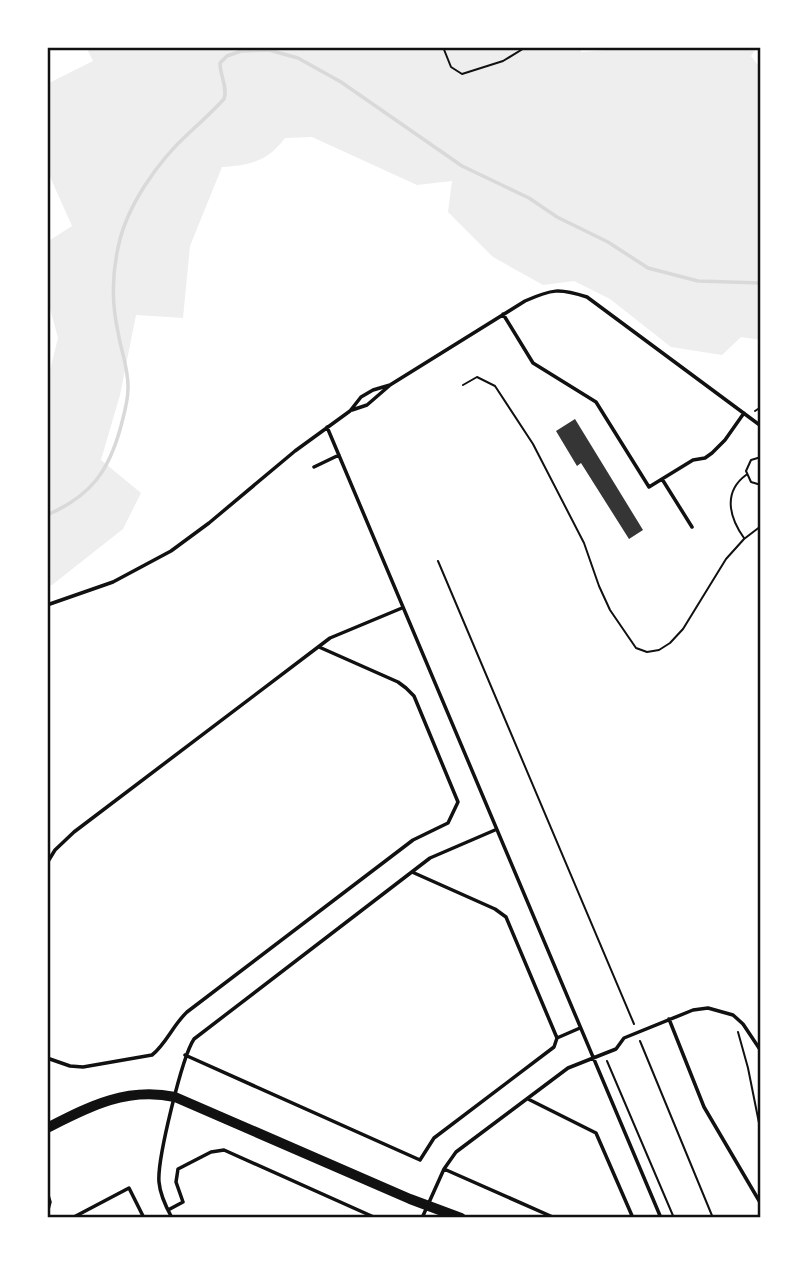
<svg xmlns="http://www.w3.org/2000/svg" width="808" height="1265" viewBox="0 0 808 1265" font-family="Montserrat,sans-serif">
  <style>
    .green { fill: #eee }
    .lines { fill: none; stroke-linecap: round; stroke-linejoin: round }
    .stream { stroke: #d9d9d9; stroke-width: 3.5 }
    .building { fill: #353535 }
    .path { stroke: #111; stroke-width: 2 }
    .service { stroke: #111; stroke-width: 3.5 }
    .tertiary { stroke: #111; stroke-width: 10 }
    .neatline { fill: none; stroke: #111; stroke-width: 2.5 }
  </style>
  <rect width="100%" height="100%" fill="#fff"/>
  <!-- green -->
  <path class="green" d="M86 47H580L581 52 644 47H757L751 56 761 69V340L741 337 722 355 671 347 610 299 574 281 543 285 493 257 448 212 452 181 417 185 312 137 285 138C267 162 250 165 222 167L190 246 183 318 136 315 120 395 101 460 141 493 123 529 52 585 47 586V382L58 338 47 297V242L72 226 47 170V84L93 61Z"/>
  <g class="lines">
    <!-- stream -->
    <path class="stream" d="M47 515C91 496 109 471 121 426 124 414 128 401 128 389 129 370 121 351 118 332 112 305 112 275 118 248 126 206 159 160 190 132 202 121 213 111 224 99 228 87 220 76 220 63L227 56 241 51 269 50 298 58 341 82 462 166 529 198 557 217 608 242 648 268 698 281 761 283"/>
  </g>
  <!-- building -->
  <path class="building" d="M575 419 643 530 629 539 581 463 577 466 556 431Z"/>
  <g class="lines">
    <!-- path -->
    <path class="path" d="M443 47 451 67 462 74 503 61 526 47
      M463 385 477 377 495 386 533 444 584 543 599 586 610 610 636 648 647 652 659 650 670 643 683 629 726 559 744 539 761 526
      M755 411 761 407
      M761 457 751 460 746 471 751 482 761 485
      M744 538C729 517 723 492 746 475
      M438 561 634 1024
      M738 1032 748 1068 761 1133
      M640 1041 713 1218
      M607 1061 674 1218"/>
    <!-- service -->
    <path class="service" d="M503 314 533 363 596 402 649 487 693 460 705 458 712 453 725 440 744 413
      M352 410 367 405 389 386
      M327 427 661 1218
      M314 467 339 455
      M662 479 692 527
      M47 605 113 582 171 551 209 523 295 451 350 411 361 397 373 390 390 385 525 301C552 289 559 288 587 297L761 426
      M47 863 55 850 74 832 330 638 402 608
      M669 1019 704 1107 761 1204
      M557 1038 580 1028
      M185 1055 420 1160 434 1138 554 1047 557 1038 506 917 495 909 412 872
      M47 1058 70 1066 83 1067 152 1055C166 1044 173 1025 187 1012L413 840 448 823 458 802 414 696 406 688 398 682 319 647
      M528 1099 596 1133 633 1218
      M444 1169 555 1218
      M47 1192 50 1202 47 1213
      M168 1210 183 1202 176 1182 178 1169 211 1152 224 1150 376 1218
      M72 1218 129 1188 144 1218
      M172 1218C166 1207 160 1195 159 1182 157 1160 182 1057 194 1039L430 858 495 830
      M422 1218 444 1169 456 1152 568 1068 616 1049 624 1038 693 1010 708 1008 733 1015 743 1024 761 1051"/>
    <!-- tertiary -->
    <path class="tertiary" d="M47 1128C90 1106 126 1087 175 1097L410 1199 461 1218"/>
  </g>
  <!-- border -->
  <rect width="808" height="1265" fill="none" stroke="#ffffff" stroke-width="98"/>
  <rect x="49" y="49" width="710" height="1167" class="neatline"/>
</svg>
